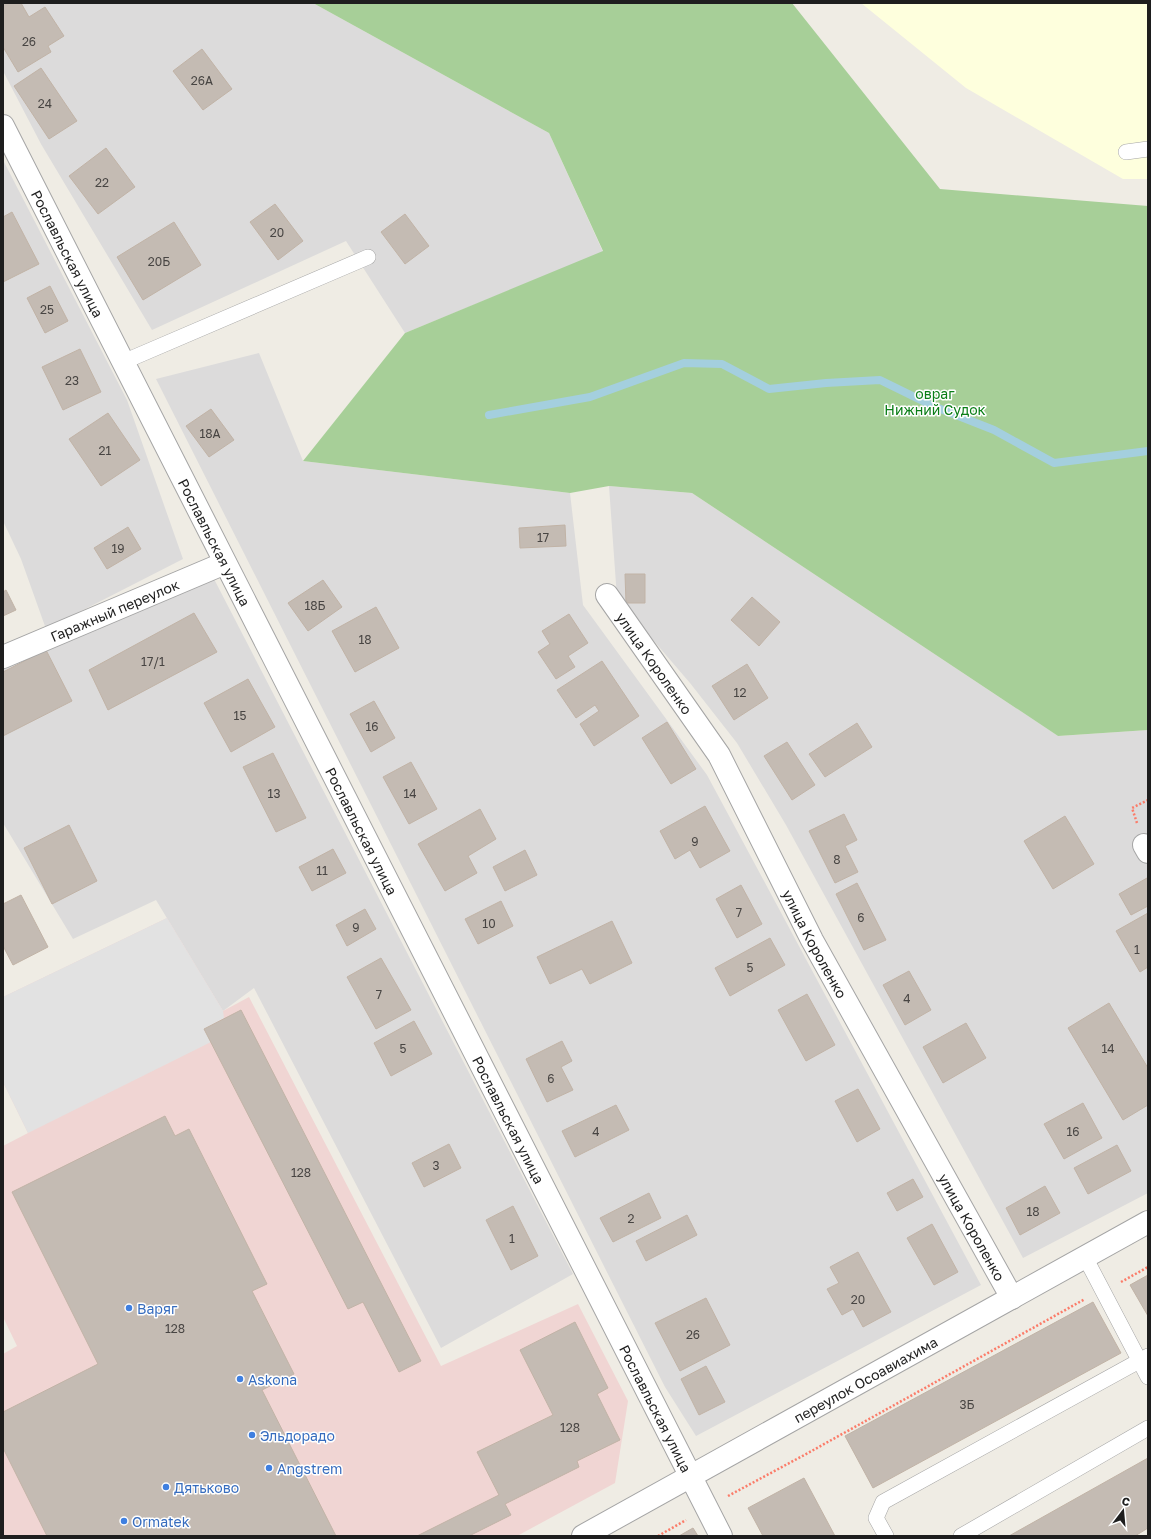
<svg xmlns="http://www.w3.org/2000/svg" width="1151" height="1539" viewBox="0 0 1151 1539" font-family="'Golos Text',sans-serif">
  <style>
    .residential { fill: #dcdbdb }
    .commercial { fill: #f0d5d3 }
    .education { fill: #feffdd }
    .forest { fill: #a7cf98 }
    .parking { fill: #e2e2e2 }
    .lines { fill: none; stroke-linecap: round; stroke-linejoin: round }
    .stream { stroke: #a4cfde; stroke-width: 8 }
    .building { fill: #c4bbb3; stroke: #c1b3a6 }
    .lane-casing { stroke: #a5a5a5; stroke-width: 16 }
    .street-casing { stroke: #a5a5a5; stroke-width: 24 }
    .path { stroke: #fb7c69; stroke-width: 2.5; stroke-dasharray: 2 2; stroke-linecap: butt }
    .lane { stroke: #fff; stroke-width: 15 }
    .street { stroke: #fff; stroke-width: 22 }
    .shop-dot { fill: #3f7fe0; stroke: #fff; stroke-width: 1.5 }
    .labels { text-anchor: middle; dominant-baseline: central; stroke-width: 3; stroke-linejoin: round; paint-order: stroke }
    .number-label { font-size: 12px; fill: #484543 }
    .street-label { font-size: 14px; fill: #1e1e1e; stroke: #fff }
    .park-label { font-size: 14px; fill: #0a7e17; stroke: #fff }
    .shop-label { font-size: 14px; fill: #366cbe; stroke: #fff; text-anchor: start }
  </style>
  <rect width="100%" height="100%" fill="#efece4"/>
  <!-- residential -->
  <path class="residential" d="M3 3H313L549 133 603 252 405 333 346 241 152 330 41 144 3 71Z
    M3 160 127 400 183 559 46 629 21 559 3 521Z
    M259 353 303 461 570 493 583 605 707 775 981 1285 696 1436 665 1387 156 379Z
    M609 486 692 493 1058 736 1148 730V1193L1023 1258 786 825 737 743 690 683 617 598Z
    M214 579 573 1274 441 1348 254 988 223 1011 156 900 73 939 3 823V662Z"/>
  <!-- commercial -->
  <path class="commercial" d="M167 918 223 1011 249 997 441 1366 578 1304 628 1401 615 1483 517 1536H3V1354L17 1346 3 1317V1146L28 1133 3 1082V997Z"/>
  <!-- education -->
  <path class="education" d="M861 3H1148V179H1123L966 88Z"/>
  <!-- forest -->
  <path class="forest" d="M313 3H792L940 189 1148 206V730L1058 736 692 493 609 486 570 493 303 461 405 333 603 251 549 133Z"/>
  <!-- parking -->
  <path class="parking" d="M167 918 223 1011 224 1018 204 1029 211 1042 28 1133 3 1082V997Z"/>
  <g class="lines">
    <!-- stream -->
    <path class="stream" d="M489 415 590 397 684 363 722 364 769 389 826 383 880 380 933 406 994 430 1054 463 1148 451"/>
  </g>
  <!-- building -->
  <path class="building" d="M3 3H21L29 17 45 7 64 36 48 46 51 52 18 72 3 47Z
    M202 49 232 89 203 110 173 71Z
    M41 68 77 121 49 139 14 86Z
    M106 148 135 187 98 214 69 176Z
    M275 204 303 241 278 260 250 222Z
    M12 212 39 264 3 282V217Z
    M405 214 429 246 405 264 381 232Z
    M174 222 201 265 143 300 117 257Z
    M50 286 68 321 45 333 27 298Z
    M80 349 101 392 63 410 42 367Z
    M211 409 234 440 209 457 186 426Z
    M108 413 140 460 101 486 69 439Z
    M565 525 566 546 520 548 519 528Z
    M128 527 141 549 107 569 94 548Z
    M625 574H645V603H626Z
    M323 580 342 607 308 631 288 603Z
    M6 590 16 610 3 616V592Z
    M752 597 780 622 759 646 731 620Z
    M376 607 399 648 355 672 332 631Z
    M194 613 217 652 108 710 89 670Z
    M569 614 588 643 568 656 575 667 556 679 538 652 550 644 542 631Z
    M46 650 72 701 3 736V672Z
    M602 661 639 716 594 746 580 724 599 711 595 705 576 718 557 690Z
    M747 664 768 698 734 720 712 686Z
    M248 679 275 727 231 752 204 703Z
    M374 701 395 738 371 752 350 714Z
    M667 722 696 769 671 784 642 738Z
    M857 723 872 747 825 777 809 754Z
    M787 742 815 785 792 800 764 756Z
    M273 753 306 818 276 832 243 767Z
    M411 762 437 809 409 824 383 777Z
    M705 806 730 851 700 868 690 850 675 859 660 831Z
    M480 809 496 839 468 856 477 873 445 891 418 844Z
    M844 814 857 840 845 846 858 872 835 883 809 831Z
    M1065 816 1094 864 1053 889 1024 841Z
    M69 825 97 881 52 904 24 848Z
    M333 849 346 873 312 891 299 867Z
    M525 850 537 875 505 891 493 867Z
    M1147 878 1148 880V906L1131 915 1119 894Z
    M857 883 886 940 864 950 836 894Z
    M741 885 762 924 737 938 716 899Z
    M21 895 48 947 13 965 3 946V904Z
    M501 901 513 926 478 944 465 919Z
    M365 909 376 929 347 946 336 925Z
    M1148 913V967L1140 972 1116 931Z
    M612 921 632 963 590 984 582 969 550 984 537 957Z
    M770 938 785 965 730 996 715 968Z
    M381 958 411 1010 376 1029 347 977Z
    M909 971 931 1010 905 1025 883 985Z
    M807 994 835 1045 806 1061 778 1010Z
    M1109 1003 1148 1068V1105L1123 1120 1068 1028Z
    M241 1010 421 1361 399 1372 363 1302 348 1309 204 1029Z
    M414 1021 432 1054 391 1076 374 1043Z
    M966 1023 986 1058 943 1083 923 1047Z
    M562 1041 572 1061 561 1067 573 1090 547 1102 526 1059Z
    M858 1089 880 1129 857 1142 835 1101Z
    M1083 1103 1102 1138 1064 1159 1044 1124Z
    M616 1105 629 1130 575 1157 562 1131Z
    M165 1116 175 1136 189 1129 267 1284 252 1291 294 1374 262 1390 336 1536H47L3 1448V1412L98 1364 12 1192Z
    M449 1144 461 1168 424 1187 412 1163Z
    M1117 1145 1131 1171 1088 1194 1074 1168Z
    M913 1179 923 1197 897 1211 887 1193Z
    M1045 1186 1060 1213 1020 1235 1006 1208Z
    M649 1193 661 1218 613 1242 600 1218Z
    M513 1206 538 1256 511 1270 486 1220Z
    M687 1215 697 1235 646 1261 636 1241Z
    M932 1224 958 1272 934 1285 907 1238Z
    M858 1252 891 1312 863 1327 853 1309 842 1315 827 1289 839 1283 830 1267Z
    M1148 1275V1316L1130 1285Z
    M706 1298 730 1345 680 1371 655 1323Z
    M1093 1302 1121 1353 873 1488 845 1436Z
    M575 1322 608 1388 597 1394 620 1440 577 1461 579 1467 505 1504 511 1515 469 1536H417L499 1495 477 1452 553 1415 520 1350Z
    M706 1366 725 1402 699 1415 681 1379Z
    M1148 1458V1528L1135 1536H1009Z
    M804 1478 835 1536H763L748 1508Z
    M693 1528 698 1536H679Z"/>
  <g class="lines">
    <!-- lane casing -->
    <g class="lane-casing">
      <path id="lane" d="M1126 152 1148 149
        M123 362 368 257
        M1085 1257 1148 1377
        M886 1536 876 1518 883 1502 1148 1356
        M961 1536 1148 1428"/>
    </g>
    <!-- street casing -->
    <g class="street-casing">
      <g id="street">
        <path id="s1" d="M3 126 721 1536"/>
        <path id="s2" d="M607 595 719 755 812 940 1012 1298"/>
        <path id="s3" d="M3 657 225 563"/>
        <path d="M1144 845 1148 852"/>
        <path id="s4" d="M583 1536 1148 1222"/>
      </g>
    </g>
    <!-- path -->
    <path class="path" d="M1137 823 1132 808 1148 800
      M1121 1282 1148 1267
      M728 1496 808 1453 1085 1299
      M658 1536 686 1520"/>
    <!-- lane -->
    <use href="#lane" class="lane"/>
    <!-- street -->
    <use href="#street" class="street"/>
  </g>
  <!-- markers -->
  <g class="shop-dot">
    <circle cx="129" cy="1308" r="4"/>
    <circle cx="240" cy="1379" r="4"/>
    <circle cx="252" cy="1435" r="4"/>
    <circle cx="269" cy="1468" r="4"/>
    <circle cx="166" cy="1487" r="4"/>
    <circle cx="124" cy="1521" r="4"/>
  </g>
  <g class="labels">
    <!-- number labels -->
    <g class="number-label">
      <text x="29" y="41">26</text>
      <text x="202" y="80">26А</text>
      <text x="45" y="103">24</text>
      <text x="102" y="182">22</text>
      <text x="277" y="232">20</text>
      <text x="159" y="261">20Б</text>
      <text x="47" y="309">25</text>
      <text x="72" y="380">23</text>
      <text x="210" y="433">18А</text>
      <text x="105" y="450">21</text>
      <text x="543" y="537">17</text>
      <text x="118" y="548">19</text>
      <text x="315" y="605">18Б</text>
      <text x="365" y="639">18</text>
      <text x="153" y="661">17/1</text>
      <text x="740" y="692">12</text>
      <text x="240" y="715">15</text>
      <text x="372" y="726">16</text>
      <text x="274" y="793">13</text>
      <text x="410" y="793">14</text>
      <text x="695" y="841">9</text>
      <text x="837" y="859">8</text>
      <text x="322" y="870">11</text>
      <text x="739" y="912">7</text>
      <text x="861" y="917">6</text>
      <text x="489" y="923">10</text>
      <text x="356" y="927">9</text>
      <text x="1137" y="949">1</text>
      <text x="750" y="967">5</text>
      <text x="379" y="994">7</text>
      <text x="907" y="998">4</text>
      <text x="403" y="1048">5</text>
      <text x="1108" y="1048">14</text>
      <text x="551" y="1078">6</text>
      <text x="596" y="1131">4</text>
      <text x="1073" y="1131">16</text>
      <text x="436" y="1165">3</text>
      <text x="301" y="1172">128</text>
      <text x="1033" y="1211">18</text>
      <text x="631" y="1218">2</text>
      <text x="512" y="1238">1</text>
      <text x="858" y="1299">20</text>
      <text x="175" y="1328">128</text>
      <text x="693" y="1334">26</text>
      <text x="967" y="1404">3Б</text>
      <text x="570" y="1427">128</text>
    </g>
    <!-- street labels -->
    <g class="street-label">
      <text stroke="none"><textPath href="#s1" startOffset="143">Рославльская улица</textPath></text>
      <text stroke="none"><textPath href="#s1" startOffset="467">Рославльская улица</textPath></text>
      <text stroke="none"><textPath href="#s3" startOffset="121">Гаражный переулок</textPath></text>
      <text stroke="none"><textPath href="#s2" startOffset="83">улица Короленко</textPath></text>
      <text stroke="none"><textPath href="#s1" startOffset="791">Рославльская улица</textPath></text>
      <text stroke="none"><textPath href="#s2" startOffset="407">улица Короленко</textPath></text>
      <text stroke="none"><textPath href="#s1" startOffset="1115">Рославльская улица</textPath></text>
      <text stroke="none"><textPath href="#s2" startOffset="731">улица Короленко</textPath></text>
      <text stroke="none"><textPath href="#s4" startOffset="323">переулок Осоавиахима</textPath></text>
      <text stroke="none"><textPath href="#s1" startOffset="1439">Рославльская улица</textPath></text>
    </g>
    <!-- park labels -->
    <g class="park-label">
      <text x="935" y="393">овраг<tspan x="935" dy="16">Нижний Судок</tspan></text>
    </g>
    <!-- shop labels -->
    <g class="shop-label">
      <text x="137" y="1308">Варяг</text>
      <text x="248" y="1379">Askona</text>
      <text x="260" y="1435">Эльдорадо</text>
      <text x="277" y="1468">Angstrem</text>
      <text x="174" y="1487">Дятьково</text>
      <text x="132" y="1521">Ormatek</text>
    </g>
  </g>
  <!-- border -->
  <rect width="1151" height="1539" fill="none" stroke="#1e1e1e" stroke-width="8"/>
  <!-- north arrow -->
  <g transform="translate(1123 1511) rotate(16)" stroke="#ffffff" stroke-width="3" paint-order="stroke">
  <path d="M0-3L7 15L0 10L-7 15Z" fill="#1e1e1e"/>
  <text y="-6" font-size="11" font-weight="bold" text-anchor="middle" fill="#1e1e1e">С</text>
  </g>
</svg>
